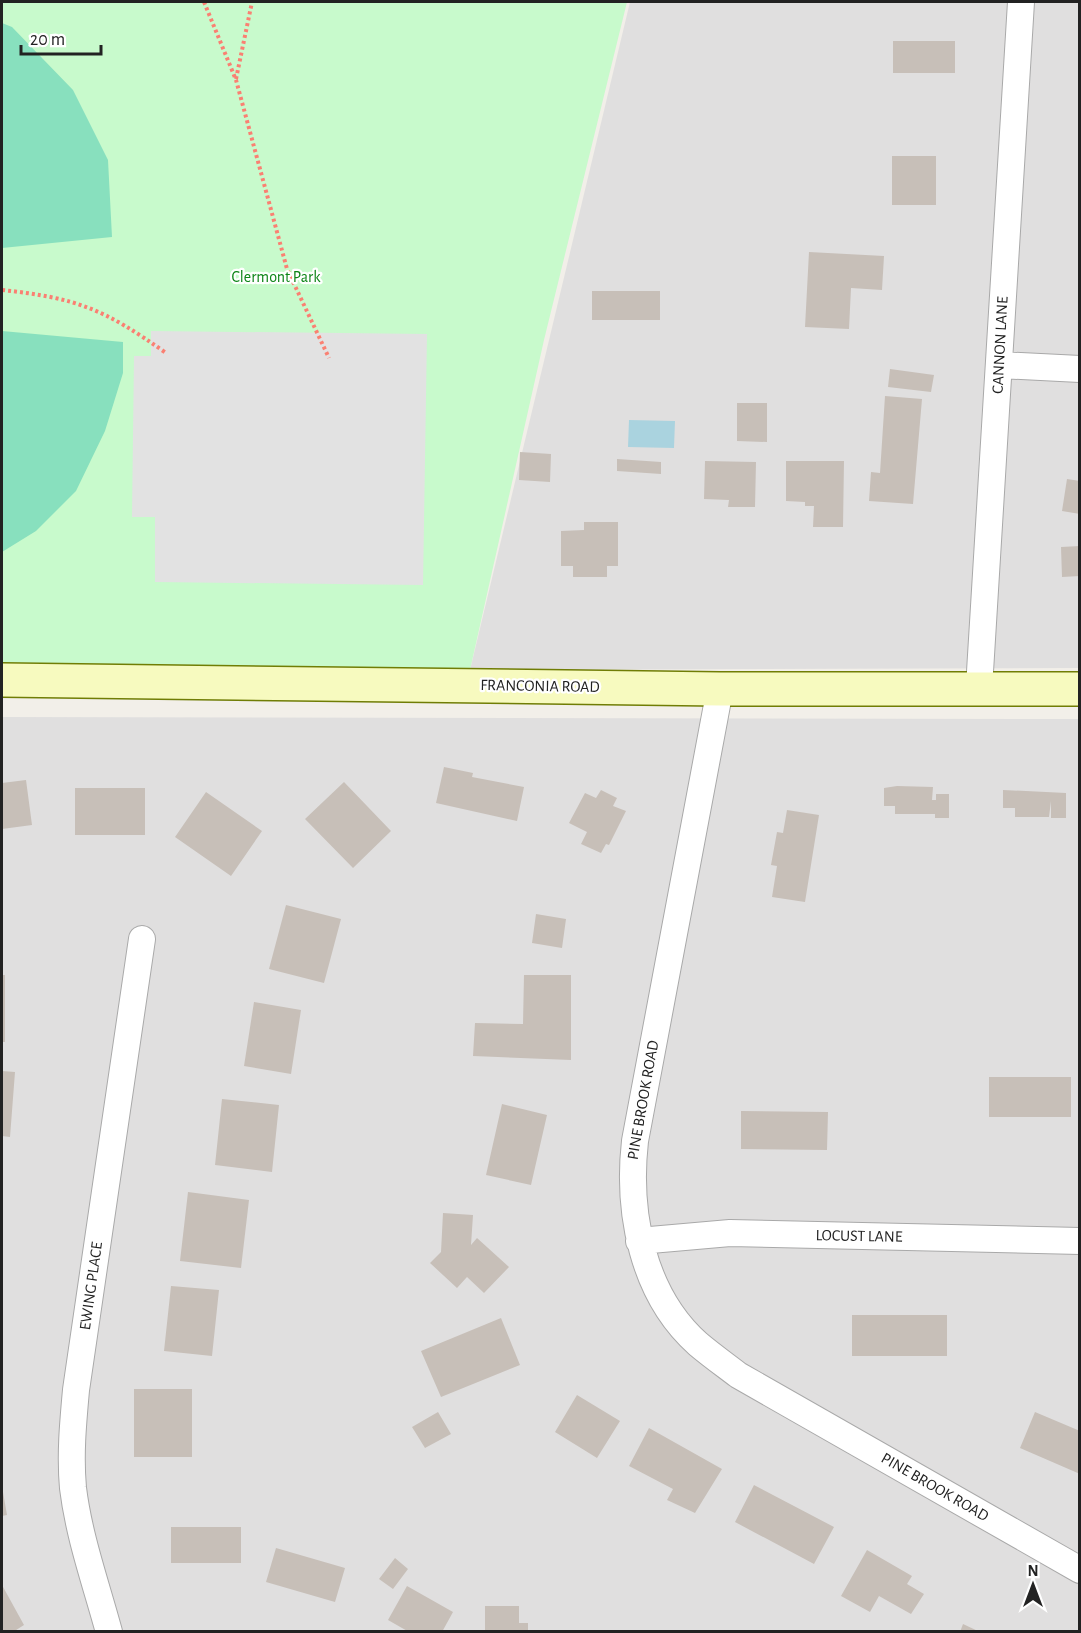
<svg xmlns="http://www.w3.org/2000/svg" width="1081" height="1633" viewBox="0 0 1081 1633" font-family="'Alegreya Sans',sans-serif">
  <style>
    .residential { fill: #e0dfdf }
    .park { fill: #c8facc }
    .pitch { fill: #88e0be }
    .parking { fill: #e2e2e2 }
    .water { fill: #aad3df }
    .building { fill: #c7bfb8 }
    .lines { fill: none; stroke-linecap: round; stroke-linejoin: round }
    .street-casing { stroke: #a9a9a9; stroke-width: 28 }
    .secondary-casing { stroke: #707d05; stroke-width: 36 }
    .path { stroke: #fa8072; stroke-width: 4; stroke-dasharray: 3 3; stroke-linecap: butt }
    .street { stroke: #fff; stroke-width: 26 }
    .secondary { stroke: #f7fabf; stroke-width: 33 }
    .labels { text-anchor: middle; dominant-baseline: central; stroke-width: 4.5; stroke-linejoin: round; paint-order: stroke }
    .park-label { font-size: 16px; fill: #0c8416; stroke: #fff }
    .street-label { font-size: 16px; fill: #222; stroke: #fff }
  </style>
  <rect width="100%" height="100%" fill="#f2efe9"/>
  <!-- residential -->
  <path class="residential" d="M630 2H1079V668L470 670Z
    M2 717 1079 719V1631H2Z"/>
  <!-- park -->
  <path class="park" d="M2 2H627L544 340 470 670 2 667Z"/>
  <!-- pitch -->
  <path class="pitch" d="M2 23 12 27 73 90 108 160 112 237 2 248Z
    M2 331 123 342V373L105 431 76 491 36 531 2 552Z"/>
  <!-- parking -->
  <path class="parking" d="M151 331 427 334 423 585 155 582V517H132L134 356H151Z"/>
  <!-- water -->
  <path class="water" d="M629 420 675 421 674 448 628 447Z"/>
  <!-- building -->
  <path class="building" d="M893 41H955V73H893Z
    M892 156H936V205H892Z
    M809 252 884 256 882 290 851 288 849 329 805 327Z
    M592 291H660V320H592Z
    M890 369 934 375 931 392 888 387Z
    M885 396 922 399 913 504 869 501 871 472 880 473Z
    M737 403H767V442L737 441Z
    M520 452 551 454 550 482 519 480Z
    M617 459 661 462V474L617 471Z
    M705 461 756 462 755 507H728L729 500 704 499Z
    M786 461H844L843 527H813L814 506H805V502L786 501Z
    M1067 479 1080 481V514L1062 511Z
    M584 522H618V566H607V577H573V566H561V531L584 530Z
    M1080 546V576L1062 577 1061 547Z
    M444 767 473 773 472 777 524 787 517 821 436 803Z
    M26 780 32 825 2 829V783Z
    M344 782 391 831 353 868 305 819Z
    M897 786 933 787 932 800H936V794H949V818H935V814H895V806H884V788Z
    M75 788H145V835H75Z
    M601 790 617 798 613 806 626 811 609 845 606 844 601 853 581 844 587 832 569 823 585 793 596 798Z
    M1003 790 1066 793V818H1051V801L1049 817H1015V808H1003Z
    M206 792 262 831 231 876 175 837Z
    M787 810 819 815 805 902 772 897 777 866 771 865 777 832 783 833Z
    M286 905 341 919 324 983 269 969Z
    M536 914 566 919 562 948 532 943Z
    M2 975H5V1042H2Z
    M524 975H571V1060L473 1056 475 1023 523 1024Z
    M254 1002 301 1010 291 1074 244 1066Z
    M2 1071 15 1072 10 1137 2 1136Z
    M989 1077H1071V1117H989Z
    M222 1099 279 1105 272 1172 215 1165Z
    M502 1104 547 1115 531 1185 486 1175Z
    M741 1111 828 1112 827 1150 741 1149Z
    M188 1192 249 1200 241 1268 180 1261Z
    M443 1213 473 1215 471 1245 477 1238 509 1267 484 1293 467 1277 457 1288 430 1263 441 1252Z
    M171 1286 219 1290 212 1356 164 1351Z
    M852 1315H947V1356H852Z
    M501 1318 520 1365 441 1397 421 1351Z
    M134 1389H192V1457H134Z
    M577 1395 620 1421 597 1458 555 1432Z
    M438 1412 451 1434 425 1448 412 1427Z
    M1035 1412 1080 1431V1474L1020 1448Z
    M649 1428 722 1469 695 1513 667 1500 673 1489 629 1466Z
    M754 1485 834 1527 814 1564 735 1522Z
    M3 1492 7 1515 2 1516V1493Z
    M171 1527H241V1563H171Z
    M276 1548 345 1568 335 1602 266 1582Z
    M867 1550 912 1576 907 1584 924 1594 911 1614 879 1596 870 1612 841 1596Z
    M395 1558 408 1569 393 1589 379 1579Z
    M2 1585 24 1625 13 1632H2Z
    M407 1586 453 1612 442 1632H409L388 1620Z
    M485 1606H519V1623H528V1632H485Z
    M963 1624 980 1632H960Z"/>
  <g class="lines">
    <!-- street casing -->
    <g class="street-casing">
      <path id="street" d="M999 365 1080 369
        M979 688 1021 2
        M720 689 635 1141C627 1212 642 1294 698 1344 711 1355 725 1365 738 1375L1080 1570
        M639 1241 730 1233 1080 1241
        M109 1632C96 1584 79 1537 73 1488 70 1455 73 1423 76 1390L142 939"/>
    </g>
    <!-- secondary casing -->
    <g class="secondary-casing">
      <path id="secondary" d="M2 680 720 689H1080"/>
    </g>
    <!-- path -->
    <path class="path" d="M204 2 236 80 287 269 329 358
      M236 79 252 2
      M2 290C77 298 104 309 166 353"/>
    <!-- street -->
    <use href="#street" class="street"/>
    <!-- secondary -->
    <use href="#secondary" class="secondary"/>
  </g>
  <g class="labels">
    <!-- park labels -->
    <g class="park-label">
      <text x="276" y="277">Clermont Park</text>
    </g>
    <!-- street labels -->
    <g class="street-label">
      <text transform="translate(1000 345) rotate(-87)">CANNON LANE</text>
      <text transform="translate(540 686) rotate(1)">FRANCONIA ROAD</text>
      <text transform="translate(643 1100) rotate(-80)">PINE BROOK ROAD</text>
      <text transform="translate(859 1236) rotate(1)">LOCUST LANE</text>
      <text transform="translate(91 1286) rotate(-82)">EWING PLACE</text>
      <text transform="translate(935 1487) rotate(30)">PINE BROOK ROAD</text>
    </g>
  </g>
  <!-- border -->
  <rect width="1081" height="1633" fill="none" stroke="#222222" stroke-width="6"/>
  <!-- north arrow -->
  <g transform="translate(1033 1585)" stroke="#ffffff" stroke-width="4.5" paint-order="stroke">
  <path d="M0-4.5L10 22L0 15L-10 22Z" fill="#222222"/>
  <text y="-9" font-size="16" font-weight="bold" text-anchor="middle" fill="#222222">N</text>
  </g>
  <!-- scale -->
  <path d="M21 45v9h80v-9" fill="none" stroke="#222222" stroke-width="3"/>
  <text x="30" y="45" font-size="18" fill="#222222" stroke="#ffffff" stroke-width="4.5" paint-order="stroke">20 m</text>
</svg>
